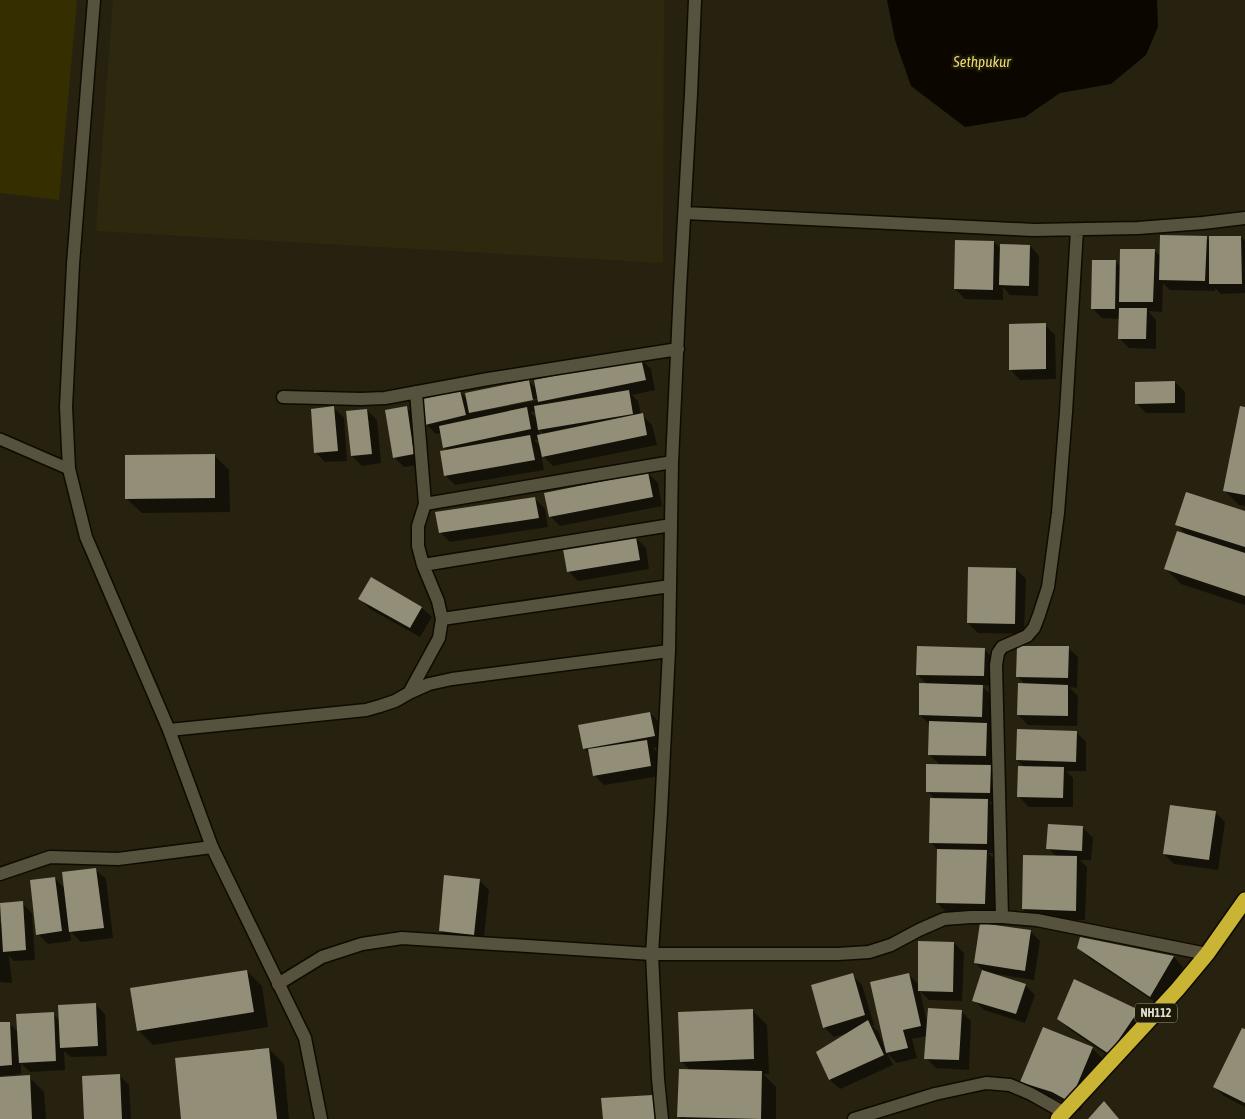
<svg xmlns="http://www.w3.org/2000/svg" width="1245" height="1119" viewBox="0 0 1245 1119" font-family="'Asap Condensed',sans-serif">
  <style>
    .built { fill: #2d290e }
    .green { fill: #352e01 }
    .water { fill: #0b0700 }
    .shadow { fill: #0007; fill-rule: evenodd }
    .building { fill: #928e78 }
    .lines { fill: none; stroke-linecap: round; stroke-linejoin: round }
    .lane-casing { stroke: #0f0b00; stroke-width: 14 }
    .street-casing { stroke: #0f0b00; stroke-width: 15 }
    .secondary-casing { stroke: #0f0b00; stroke-width: 15 }
    .highway-casing { stroke: #0f0b00; stroke-width: 18 }
    .lane { stroke: #56523d; stroke-width: 11 }
    .street { stroke: #56523d; stroke-width: 12 }
    .secondary { stroke: #56523d; stroke-width: 12 }
    .highway { stroke: #cab434; stroke-width: 15 }
    .labels { text-anchor: middle; dominant-baseline: central; stroke-width: 5; stroke-linejoin: round; paint-order: stroke }
    .shield { fill: #1c1906; stroke: #a4a294; stroke-width: 1 }
    .shield-label { font-size: 12px; font-weight: bold; fill: #dfddd1 }
    .water-label { font-size: 15px; font-style: italic; fill: #ebd874; stroke: #1c1906 }
  </style>
  <rect width="100%" height="100%" fill="#26220f"/>
  <!-- built -->
  <path class="built" d="M113 0H664L663 263 96 231Z"/>
  <!-- green -->
  <path class="green" d="M0 0H77L59 200 0 193Z"/>
  <!-- water -->
  <path class="water" d="M887 0H1157L1158 27 1146 55 1111 84 1060 93 1025 117 965 127 911 86 895 40Z"/>
  <!-- shadow -->
  <path class="shadow" d="M1206 237 1210 241 1241 237 1245 241V293L1221 294 1215 288V291L1170 290 1163 283 1162 312 1148 311 1156 320V349L1129 348 1119 338 1120 319 1102 318 1092 308 1115 261 1121 267 1154 250 1161 257Z
    M994 242 1002 250 1030 246 1039 256 1038 296 1010 295 1003 287V300L965 299 955 289Z
    M1045 325 1055 335 1056 379 1020 380 1011 370Z
    M641 359 651 369 655 390 632 395 638 401 641 415H642L652 425 657 445 553 466 541 454 544 470 455 485 445 475 448 451 444 447 441 433 436 434 426 424 460 392 468 400 528 381 537 389ZM539 398V400L476 412V410ZM536 411 538 420 530 412ZM538 429 544 434 540 435ZM539 439 541 447 534 440Z
    M1175 382 1185 392V413H1146L1136 403Z
    M334 408 344 418 347 461 325 462 315 452Z
    M407 408 416 417 424 464 404 467 394 457Z
    M1245 408V506L1239 505 1224 490Z
    M367 410 377 420 381 463 362 466 352 456Z
    M214 455 229 470 230 512 142 513 127 499Z
    M648 473 658 483 662 506 560 526 550 516Z
    M535 499 545 509 548 527 450 542 440 532Z
    M1245 512V605L1181 584 1166 569 1188 536 1176 524Z
    M636 538 646 548 649 569 578 581 568 571Z
    M1016 569 1026 579 1024 634 978 633 968 623Z
    M371 579 422 608 432 617 420 637 370 609 360 599Z
    M1068 648 1078 657 1077 688 1069 687 1078 696 1077 726 1028 725 1018 715 1026 685 1018 677Z
    M984 649 994 659 993 686 981 685 992 696 991 726H989L997 734 996 765H989L1000 776V802H989L997 810 996 853H988L996 861 995 914 947 913 937 903 938 850 930 842 935 799 927 791 940 765 929 754 930 725 920 715 928 685 917 674Z
    M650 713 660 723 664 746 653 748 656 751 661 776 604 785 594 775 590 755 584 748Z
    M1076 732 1086 742V771H1066L1073 778V807H1029L1019 797 1025 768 1017 760Z
    M1215 812 1225 822 1218 870 1174 864 1164 854Z
    M1083 828 1093 838 1091 860H1080L1087 867 1085 920 1033 919 1023 909 1056 856 1048 848Z
    M96 870 106 879 113 938 81 942 70 931 71 941 48 944 38 934 55 878 66 890Z
    M479 880 489 890 483 945 450 941 440 931Z
    M22 903 32 913 35 960 14 961 9 956 12 983 0 982V922L3 925Z
    M1030 931 1040 941 1034 980 997 974V976L1025 985 1035 995 1025 1023 984 1010 974 1000 983 970 975 963Z
    M1081 938 1174 957 1183 967 1161 1006 1089 958 1078 948Z
    M954 943 964 953 962 1001 929 1000 920 991 927 1023 961 1011 971 1021 969 1070 936 1068 926 1058 927 1036 912 1039 917 1058 897 1063 887 1053 893 1065 840 1089 830 1080 818 1053 848 1033 834 1037 824 1027 852 975 862 985 874 1025 872 1026 878 1031 884 1046H886L908 974 919 985Z
    M247 971 262 986 268 1027 153 1045 138 1030Z
    M95 1004 105 1014 107 1056 71 1057 64 1051 65 1070 30 1072 21 1063V1074L0 1076V1023H9L18 1032 53 1014 60 1021Z
    M752 1010 767 1025 769 1074H763L776 1087V1119H681L679 1116 691 1071 681 1061Z
    M1138 1011 1148 1020 1119 1063 1069 1029 1059 1019Z
    M1245 1031V1107L1224 1096 1214 1086Z
    M1092 1048 1102 1058 1080 1111 1063 1101 1031 1091 1022 1081Z
    M269 1049 284 1064 289 1119H182Z
    M119 1075 129 1085 131 1119H86Z
    M29 1077 44 1092 46 1119H0V1078Z"/>
  <!-- building -->
  <path class="building" d="M1160 235 1207 236 1205 281 1159 280Z
    M1209 236H1241L1242 284H1209Z
    M955 240 994 241 993 290 954 289Z
    M1000 244 1030 245 1029 286 999 285Z
    M1120 249H1155L1153 302H1119Z
    M1092 260H1116L1115 309H1091Z
    M1119 308H1147L1146 339H1118Z
    M1046 323V369L1009 370V324Z
    M641 358 646 380 538 402 534 380Z
    M529 380 533 400 469 413 465 393Z
    M1175 381V403L1135 404V382Z
    M460 390 466 415 425 425 419 400Z
    M629 390 633 414 538 430 534 406Z
    M334 406 338 451 314 453 311 409Z
    M407 406 414 454 393 458 385 410Z
    M1240 406 1245 407V495L1223 491Z
    M527 407 531 429 443 448 439 426Z
    M367 409 372 454 351 456 346 411Z
    M643 413 647 435 542 457 537 435Z
    M530 435 535 460 444 476 440 451Z
    M215 454V498L125 499V455Z
    M648 472 653 497 549 517 544 493Z
    M1186 492 1245 511V547L1175 525Z
    M535 497 539 518 439 533 435 512Z
    M1177 531 1245 553V596L1164 569Z
    M636 537 640 560 567 572 563 549Z
    M968 567 1016 568 1015 624 967 623Z
    M371 577 422 607 410 628 358 599Z
    M917 646 985 648 984 676 916 675Z
    M1017 646H1069L1068 678 1016 677Z
    M919 683 983 685 982 717 919 715Z
    M1018 683 1068 685V716L1017 715Z
    M650 712 655 736 583 749 578 725Z
    M929 721 987 723 986 756 928 755Z
    M1017 729 1077 731 1076 762 1016 760Z
    M647 740 651 766 593 776 588 749Z
    M926 764 991 765 990 793 926 792Z
    M1018 766 1064 767 1063 798 1017 797Z
    M930 798 988 799 987 844 929 843Z
    M1170 805 1216 811 1209 860 1163 854Z
    M1048 824 1083 826 1082 851 1046 849Z
    M937 849 987 850 985 904 936 903Z
    M1023 855 1077 856 1076 911 1022 909Z
    M96 868 104 928 69 932 62 872Z
    M444 875 480 879 474 935 439 931Z
    M55 877 62 931 36 935 30 880Z
    M23 901 26 950 3 952 0 903Z
    M980 923 1031 930 1025 971 974 963Z
    M1080 937 1174 956 1150 997 1077 948Z
    M918 941 954 942 953 992 918 991Z
    M247 970 254 1012 137 1031 130 988Z
    M982 970 1026 984 1016 1014 972 1001Z
    M853 973 865 1015 823 1028 811 985Z
    M909 973 921 1026 903 1030 908 1048 886 1053 870 982Z
    M1074 979 1139 1010 1109 1054 1057 1019Z
    M96 1003 98 1046 60 1048 58 1005Z
    M928 1008 962 1010 959 1060 924 1059Z
    M753 1009 754 1059 680 1062 678 1012Z
    M54 1012 56 1061 19 1063 16 1014Z
    M868 1020 884 1055 829 1080 816 1052Z
    M0 1022H10L12 1065 0 1066Z
    M1043 1027 1093 1047 1070 1102 1052 1092 1020 1082Z
    M1242 1028 1245 1029V1103L1213 1087Z
    M269 1048 277 1119H181L175 1058Z
    M679 1069 762 1071 761 1119 677 1117Z
    M120 1074 122 1119H84L82 1076Z
    M30 1075 32 1119H0V1077Z
    M653 1095 655 1119H603L601 1098Z
    M1104 1101 1119 1119H1088Z"/>
  <g class="lines">
    <!-- lane casing -->
    <g class="lane-casing">
      <path id="lane" d="M0 439 69 469"/>
    </g>
    <!-- street casing -->
    <g class="street-casing">
      <path id="street" d="M685 213 1034 230 1138 228 1203 223 1245 218
        M283 397 361 399 385 398 488 379 678 349
        M425 504 672 462
        M423 565 671 525
        M442 619 670 586
        M409 693 439 638 442 619 438 601 423 565 418 546V526L425 504 416 392
        M169 730 366 710 380 706 395 701 409 693 429 684 452 679 669 651
        M0 874 50 857 118 859 212 847
        M1002 917 996 665 998 653 1002 647 1027 636 1034 628 1039 615 1048 587 1058 513 1066 412 1077 230
        M278 984 322 957 362 944 402 938 652 954H838L869 952 891 945 919 930 944 919 971 917H1002L1037 920 1207 954
        M662 1119 658 1079 652 954 661 812 669 651 672 462 680 289 691 94 695 0
        M854 1119 935 1094 986 1083 1010 1085 1031 1094 1063 1112"/>
    </g>
    <!-- secondary casing -->
    <g class="secondary-casing">
      <path id="secondary" d="M94 0 73 264 66 407 69 469 86 537 169 730 212 847 305 1038 321 1119"/>
    </g>
    <!-- highway casing -->
    <g class="highway-casing">
      <path id="highway" d="M1058 1119 1177 990 1207 954 1245 900"/>
    </g>
    <!-- lane -->
    <use href="#lane" class="lane"/>
    <!-- street -->
    <use href="#street" class="street"/>
    <!-- secondary -->
    <use href="#secondary" class="secondary"/>
    <!-- highway -->
    <use href="#highway" class="highway"/>
  </g>
  <g class="labels">
    <!-- shield labels -->
    <rect class="shield" x="1135" y="1003.5" width="42" height="19" rx="4"/>
    <g class="shield-label">
      <text x="1156" y="1013">NH112</text>
    </g>
    <!-- water labels -->
    <g class="water-label">
      <text x="982" y="61">Sethpukur</text>
    </g>
  </g>
</svg>
